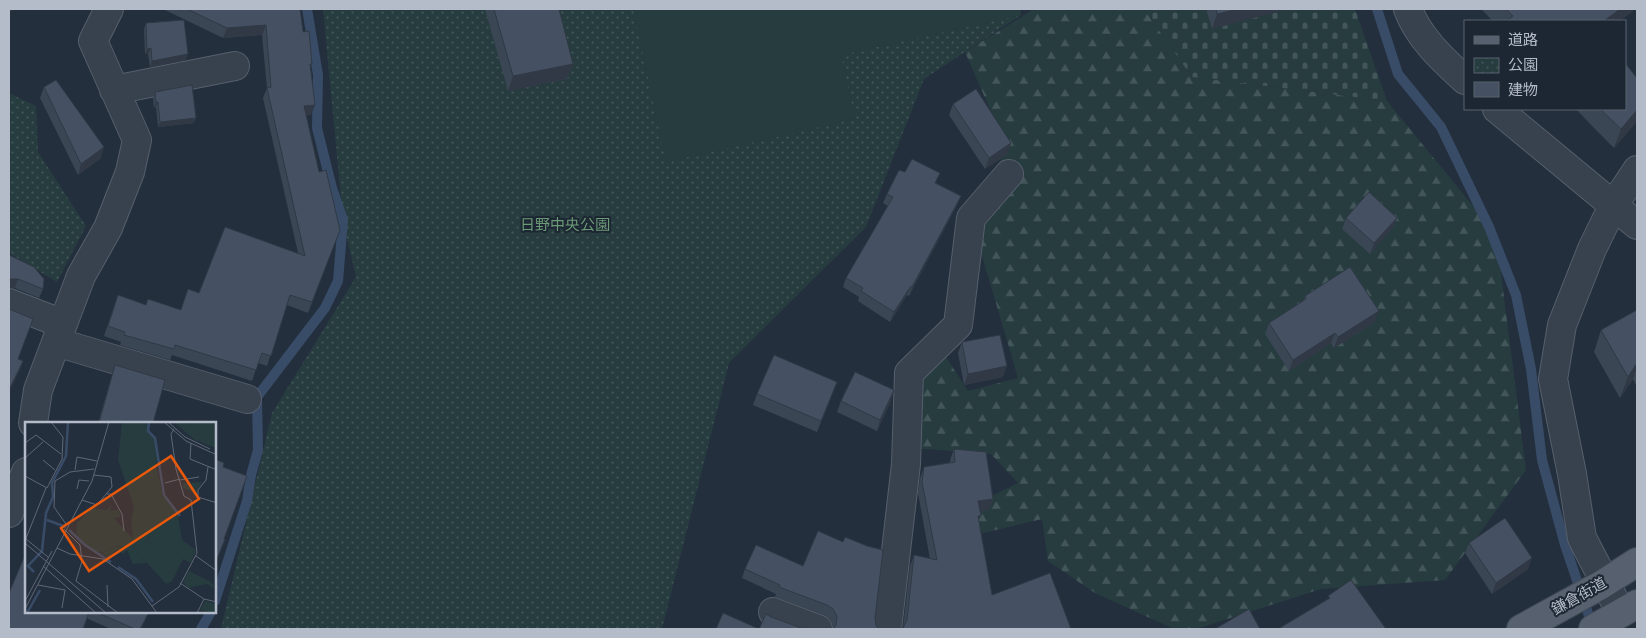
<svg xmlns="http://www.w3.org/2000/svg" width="1646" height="638" viewBox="0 0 1646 638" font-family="'Varela Round','Noto Sans JP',sans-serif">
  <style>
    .forest { fill: url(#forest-firs) }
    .cemetery { fill: url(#cemetery-stones) }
    .park { fill: url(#park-dots) }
    .garden { fill: #263c3f }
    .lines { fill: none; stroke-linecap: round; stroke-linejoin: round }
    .stream { stroke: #394c67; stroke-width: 10 }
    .minor-casing { stroke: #565f6c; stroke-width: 30 }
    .major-casing { stroke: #414a57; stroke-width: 30 }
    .minor { stroke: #38414e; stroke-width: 28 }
    .major { stroke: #56606e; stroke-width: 28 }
    .wall { fill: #3b4654 }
    .shaded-wall { fill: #303945 }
    .building { fill: #455162; stroke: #303945 }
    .labels { text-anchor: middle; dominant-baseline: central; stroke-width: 4; stroke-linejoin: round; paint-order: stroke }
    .park-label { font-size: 15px; fill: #6b9a76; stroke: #1d2633 }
    .street-label { font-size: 15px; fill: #b4bcc9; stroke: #1d2633 }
    .inset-river { fill: none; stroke: #394c67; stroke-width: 2.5 }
    .inset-road { fill: none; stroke: #5e6776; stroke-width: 1 }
    .view { fill: #e8590c; fill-opacity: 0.15; stroke: #e8590c; stroke-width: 2.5 }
    .inset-edge { fill: none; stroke: #b4bcc9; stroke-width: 2.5 }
  </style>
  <defs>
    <pattern id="forest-firs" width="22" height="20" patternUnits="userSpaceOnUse" patternTransform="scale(1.25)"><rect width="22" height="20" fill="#263c3f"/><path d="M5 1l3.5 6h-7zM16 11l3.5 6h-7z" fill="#435659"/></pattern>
    <pattern id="cemetery-stones" width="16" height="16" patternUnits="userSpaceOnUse" patternTransform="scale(1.25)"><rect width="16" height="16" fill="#263c3f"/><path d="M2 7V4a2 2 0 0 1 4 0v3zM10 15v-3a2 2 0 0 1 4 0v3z" fill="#435659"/></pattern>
    <pattern id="park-dots" width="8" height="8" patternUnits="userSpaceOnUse" patternTransform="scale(1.25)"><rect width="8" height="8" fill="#263c3f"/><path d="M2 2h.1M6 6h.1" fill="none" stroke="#435659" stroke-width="1.8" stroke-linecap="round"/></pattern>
  </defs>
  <rect width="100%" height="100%" fill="#242f3e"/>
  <!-- forest -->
  <path class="forest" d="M1034 9H1144L1192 77 1387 101 1496 234 1526 470 1445 580 1321 589 1196 629H1174L1095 593 1048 561 1042 519 945 542 933 525 1018 483 991 454 912 448 916 377 942 351 968 391 1018 378 971 218 1007 148 965 52Z"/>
  <!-- cemetery -->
  <path class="cemetery" d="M1144 9H1206L1212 29 1287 9H1355L1387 101 1192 77Z"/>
  <!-- park -->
  <path class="park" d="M323 9H1020L1021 15 924 79 866 227 729 363 662 629H221L272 413 356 277 343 220Z
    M9 93 36 106 38 152 86 226 57 282 9 253Z"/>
  <!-- garden -->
  <path class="garden" d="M633 9H1020L1021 15 841 55 855 119 666 162Z"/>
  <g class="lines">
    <!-- stream -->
    <path class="stream" d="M1377 9 1398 74 1441 127 1489 227 1516 295 1531 369 1542 460 1565 545 1593 628
      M215 601 247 501 251 475 258 450 257 397 325 308 338 281 343 220 332 188 317 128 318 75 307 9
      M201 629 211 612"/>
    <!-- minor casing -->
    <g class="minor-casing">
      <path id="minor" d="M1408 9C1418 37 1443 60 1465 80
        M114 90 235 66
        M1497 109 1637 225
        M9 303 63 324
        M56 342 247 399
        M33 423 38 390 81 276 108 228 130 172 137 140 93 41 109 9
        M9 513 26 472
        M773 612 818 629
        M1621 613 1582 538 1572 474 1553 379 1562 325 1592 249 1613 206 1637 170
        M887 629 906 464 909 373 958 325 971 218 1009 174"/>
    </g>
    <!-- major casing -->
    <g class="major-casing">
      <path id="major" d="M1521 629 1601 585 1637 562
        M1593 629 1637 604"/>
    </g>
    <!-- minor -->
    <use href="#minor" class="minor"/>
    <!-- major -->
    <use href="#major" class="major"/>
  </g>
  <!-- wall -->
  <path class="wall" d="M163 9H300L303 32 311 68V115H306L319 172 340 230 308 313 287 305 267 366 258 363 252 381 172 355 170 360 120 345 121 342 104 336 118 295 146 305 181 310 188 289 199 293 298 253 263 98 267 88 262 35 223 38Z
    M485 9H559L567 79 508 91Z
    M1206 9H1287L1212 29Z
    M1481 9H1635L1620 21H1493Z
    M146 23 186 60 150 67 148 54H145L144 29Z
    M1637 78V121L1614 148 1592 126 1576 109H1625Z
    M44 87 101 158 78 175 40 98Z
    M155 92 196 118 194 123 158 127 156 107 154 108 153 98Z
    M953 104 1008 154 985 169 949 115Z
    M905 172 936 183 961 196 957 205 909 296 907 295 890 322 858 301 859 297 843 287 846 278 888 206 883 203 887 194Z
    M1346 218H1397L1393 228 1370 254 1342 229Z
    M9 255 43 289 39 298 15 288Z
    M1305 296 1375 322 1334 348 1331 343 1289 371 1265 334 1269 323 1303 301Z
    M1637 310V387L1633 379 1620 398 1594 352 1601 330Z
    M962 342 1003 377 964 385 958 353Z
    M115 365 153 423H98L112 375Z
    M833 393 817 432 753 405 757 394Z
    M841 401H891L877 431 837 412Z
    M954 449 993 499 989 510 980 511 903 628 910 566 914 555 930 559 918 493 920 478 924 467 950 463V460Z
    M1469 543 1528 569 1492 594 1465 553Z
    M745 569 875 618 833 629V626L830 619 824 615 775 597 776 594 742 578Z
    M26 612H149L141 629H111L86 618Z"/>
  <!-- shaded-wall -->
  <path class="shaded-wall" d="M9 9H16L9 12Z
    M1238 9H1287L1212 29 1217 14Z
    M1620 9H1635L1620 21H1604Z
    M266 25 262 35 223 38 227 28Z
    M151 48 148 54H145L147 49Z
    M188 54 186 60 150 67 152 61Z
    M573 64 567 79 508 91 513 76Z
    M156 102H158L156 107 154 108Z
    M315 105 311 115 300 116 304 106Z
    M1637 110V121L1614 148 1621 129Z
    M196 118 194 123 158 127 160 122Z
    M1011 143 1008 154 985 169 989 158Z
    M104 147 101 158 78 175 81 164Z
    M961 196 957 205 909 296 912 287Z
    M1397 218 1393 228 1370 254 1374 243Z
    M9 279H18L15 288H9Z
    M911 286 907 295 890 322 894 312Z
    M1379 311 1375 322 1334 348 1338 337Z
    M1335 333 1331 343 1289 371 1293 360Z
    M23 361 20 370 9 392V390Z
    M1637 363V367L1633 379 1620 398 1628 377Z
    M1007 366 1003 377 964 385 968 374Z
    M837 382 833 393 817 432 821 421Z
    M894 390 891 401 877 431 880 420Z
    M993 499 989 510 974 512 978 501Z
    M1532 558 1528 569 1492 594 1496 583Z
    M149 612 141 629H140Z"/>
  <!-- building -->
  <path class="building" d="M187 9H300L303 32 309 31 312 64H310L315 105 304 106 319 172 326 170 340 230 312 302 290 295 271 356 262 353 256 370 175 345 174 349 124 335 125 332 108 326 118 295 146 305 148 299 181 310 188 289 199 293 225 227 305 256 267 88 271 87 266 25 227 28Z
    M494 9H559L573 64 513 76Z
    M1216 9H1238L1217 14Z
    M1506 9H1620L1604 21H1507L1513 16Z
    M184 20 188 54 152 61 151 48 147 49 146 23Z
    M1625 63 1637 78V110L1621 129 1600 109H1625Z
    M56 80 104 147 81 164 44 87Z
    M192 85 196 118 160 122 158 102H156L155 92Z
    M976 89 1011 143 989 158 953 104Z
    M912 159 940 173 935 183 961 196 912 287 911 286 894 312 861 291 863 288 846 278 893 197 887 194 899 170 905 172Z
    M1369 192 1397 218 1374 243 1346 218Z
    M9 255 34 267 44 279 43 289 18 279H9Z
    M1350 267 1379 311 1338 337 1335 333 1293 360 1269 323 1306 299 1305 296Z
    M9 309 33 319 18 359 23 361 9 390Z
    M1637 310V363L1628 377 1601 330Z
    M1000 335 1007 366 968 374 962 342Z
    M774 355 837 382 821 421 757 394Z
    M115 365 165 380 153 423H99Z
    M855 372 894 390 880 420 841 401Z
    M954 449 986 452 993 499 978 501 981 516H978L992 595 1050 573 1071 629H901L903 628 907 620 914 555 937 560 922 482 924 467 955 462Z
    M215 459 224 463 223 467 247 476 224 539H225L215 564Z
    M1505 518 1532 558 1496 583 1469 543Z
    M818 531 843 542 845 537 867 546 883 550 875 618 876 626 879 629H833L836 625 837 616 833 609 827 605 779 587 780 585 745 569 756 545 803 566Z
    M25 555H26V612H89L83 629H9V593Z
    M1351 580 1386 629H1278L1330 598 1328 596Z
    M1249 609 1260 629H1215Z
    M96 612H149L140 629H135Z
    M723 613 759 629 766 614 771 617 804 629H716Z"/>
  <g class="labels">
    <!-- park labels -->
    <g class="park-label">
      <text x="565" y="225">日野中央公園</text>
    </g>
    <!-- street labels -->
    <g class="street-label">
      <text transform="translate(1579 596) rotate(-29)">鎌倉街道</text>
    </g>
  </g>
  <!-- overview -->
  <g transform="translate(25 422)">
    <rect width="191" height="191" fill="#242f3e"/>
    <path d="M180 179 191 182V191L175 188Z" fill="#263c3f"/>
    <path d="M161 0H189L191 11 178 9ZM87 82 85 89 93 87 96 95 89 96 107 116 102 125 91 124 77 131 64 127 51 112 52 101 67 86 82 88ZM164 149 186 160 191 167 182 162 163 166 158 160Z" fill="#263c3f"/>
    <path d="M149 0H161L190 11 189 0H191V26L170 18ZM105 121 122 141 108 142 102 128 98 132 91 128 83 136 77 131 91 124 99 127Z" fill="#263c3f"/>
    <path d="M97 0H125L123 11 130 16 133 33 131 43 138 74 153 92 157 118 171 128 166 141 158 137 147 159 141 162 105 121 108 112 106 100 109 85 93 38ZM177 60 171 71 158 66V61Z" fill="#263c3f"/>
    <path d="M122 95 133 106 123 117 126 120 139 109 162 132 140 152 131 151 105 121 115 110 111 106Z" fill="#263c3f"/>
    <path class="inset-river" d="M124 0 123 9 130 16 139 73 155 94M22 98 41 105M44 108 60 123 86 140M93 145 111 157 128 180M9 150 3 144 17 129 21 91 28 75 27 61 41 34 43 0M2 191 15 168"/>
    <path class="inset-road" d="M139 0 161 19 192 33M143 0 160 15 185 27M0 21 11 13 36 32M166 21 165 37 192 48M0 36 18 20M18 38 30 48M183 45 181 58 173 68V75L192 81M50 48 52 35 72 39M0 54 22 66 37 37 38 15 26 0M155 58 174 55M140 61 155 57M52 67 54 58 64 59M82 72H86L97 92 99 109M57 78 72 83 87 65 86 55 69 53M41 102 29 85 30 59 45 50 69 47M39 107 55 123 57 139 51 159 93 191M1 117 23 135M0 119 21 66M0 121 81 191M32 126 45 132 78 137 107 157 132 191M171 134 192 149M18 144 71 191M155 161 179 177 192 180M13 163 40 168 37 186M82 163 83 185M0 179 27 129M127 184 154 165 172 131 166 78 159 74 151 47 146 12 149 7M0 187 67 59 84 0M172 191 179 177"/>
    <path class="view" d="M146 34 174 77 64 149 36 106Z"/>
    <rect width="191" height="191" class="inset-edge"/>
  </g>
  <!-- border -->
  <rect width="1646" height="638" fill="none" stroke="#b4bcc9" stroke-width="20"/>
  <!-- legend -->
  <rect x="1464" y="20" width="162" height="90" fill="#1d2633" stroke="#59626f"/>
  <rect x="1474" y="36" width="25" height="8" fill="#56606e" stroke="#59626f"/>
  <text x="1508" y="45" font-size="15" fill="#b4bcc9">道路</text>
  <rect x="1474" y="58" width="25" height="15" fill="url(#park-dots)" stroke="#59626f"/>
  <text x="1508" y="70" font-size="15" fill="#b4bcc9">公園</text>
  <rect x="1474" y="82" width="25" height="15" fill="#455162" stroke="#59626f"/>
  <text x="1508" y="95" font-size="15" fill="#b4bcc9">建物</text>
</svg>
